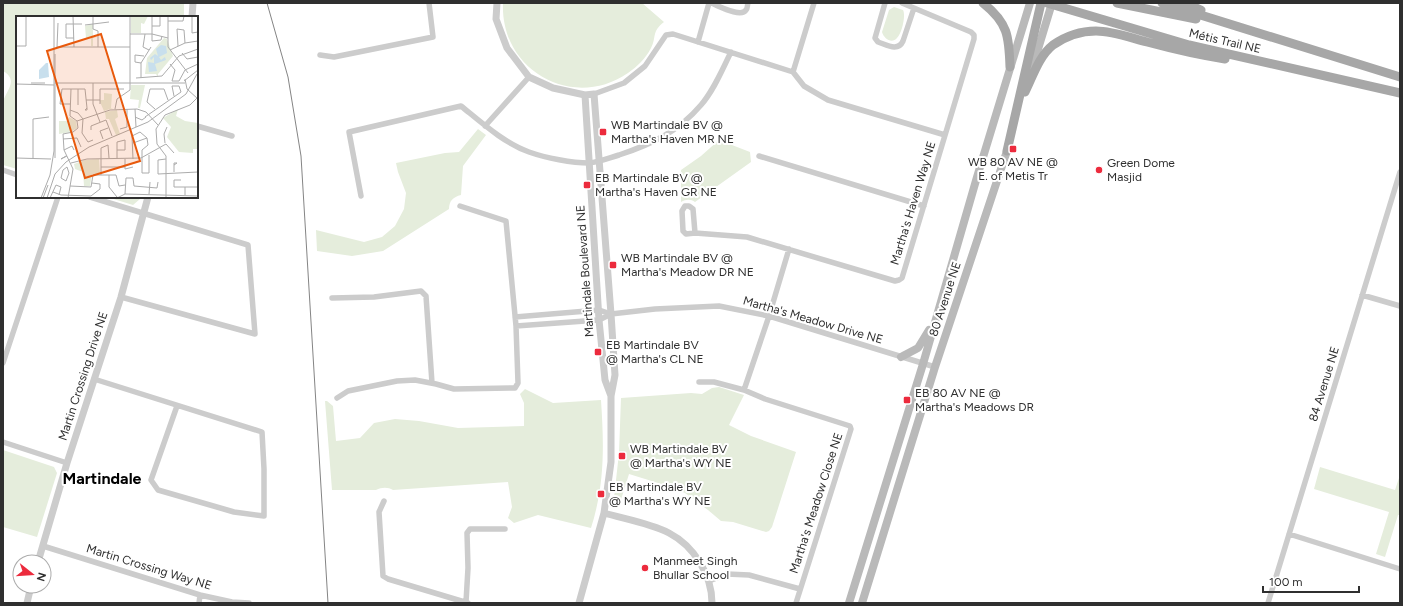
<svg xmlns="http://www.w3.org/2000/svg" width="1403" height="606" viewBox="0 0 1403 606" font-family="Figtree,sans-serif">
  <style>
    .green { fill: #e5eddc }
    .lines { fill: none; stroke-linecap: round; stroke-linejoin: round }
    .minor { stroke: #ccc; stroke-width: 5.5 }
    .tertiary { stroke: #ccc; stroke-width: 7 }
    .secondary { stroke: #b9b9b9; stroke-width: 8 }
    .primary { stroke: #a7a7a7; stroke-width: 9 }
    .tram { stroke: #848484; stroke-width: 1 }
    .poi-dot { fill: #ec2b3d; stroke: #fff; stroke-width: 1.5 }
    .labels { text-anchor: middle; dominant-baseline: central; stroke-width: 4; stroke-linejoin: round; paint-order: stroke }
    .street-label { font-size: 12px; fill: #2f2f2f; stroke: #fff }
    .poi-label { font-size: 12px; fill: #2f2f2f; stroke: #fff; text-anchor: start }
    .district-label { font-size: 16px; font-weight: bold; fill: #000; stroke: #fff }
    .inset-road { fill: none; stroke: #acacac; stroke-width: 1 }
    .view { fill: #e8590c; fill-opacity: 0.15; stroke: #e8590c; stroke-width: 2 }
    .inset-edge { fill: none; stroke: #2f2f2f; stroke-width: 2 }
  </style>
  <rect width="100%" height="100%" fill="#fff"/>
  <!-- green -->
  <path class="green" d="M3 3H184V17H17V169L3 165V102C6 91 19 80 3 71Z
    M503 3H642L664 22C651 32 657 37 651 48 646 58 637 67 628 73 573 111 500 71 503 3Z
    M894 7 903 10C906 15 902 33 897 38 892 44 884 39 882 32L889 10Z
    M478 129 486 135 463 166 461 195C453 197 449 201 449 209L383 251 352 256 317 251 316 230 364 242 382 237 395 226 404 209 406 193 398 172 396 163 445 153 459 152Z
    M719 140 750 152 751 162 695 202C691 199 686 199 681 202V170L701 156Z
    M107 197H141L140 199 133 205Z
    M719 387 744 395 729 425 751 436 796 452 772 527 769 531 766 532 733 522 721 521 708 510 685 493 671 487 629 474 619 506 615 503 614 498 619 453 621 398 691 393 702 394 712 388Z
    M525 389 553 403 601 400C604 445 605 484 591 528L538 515 514 523 508 518 512 507 508 482 393 490C388 487 382 487 376 490H332L325 401H327L333 406 336 441 360 438 374 423 395 419 419 421 458 428 524 426V403L520 394Z
    M3 450 54 467 57 473 37 537 3 527Z
    M1320 467 1395 490 1400 475V515H1398L1385 557 1376 554 1389 512 1314 489Z"/>
  <g class="lines">
    <!-- minor -->
    <path class="minor" d="M711 3C719 6 741 18 746 10 748 8 747 5 748 3
      M885 3 875 38 878 42C887 45 898 52 903 41L914 8
      M698 42 709 3
      M320 55 334 57 433 37 429 3
      M793 72 814 3
      M594 94 624 83 645 66 666 35 673 34 793 72 804 86 828 100 945 135
      M197 126 232 136
      M485 126 529 77
      M759 156 924 206
      M3 170 17 175
      M361 196 349 132 461 106C482 123 504 143 529 152 546 158 572 163 589 163 599 162 609 158 619 155 652 144 678 132 701 105 714 90 722 70 731 52
      M90 197 248 245 255 334 121 297
      M695 233 693 209 689 206H685L682 211 683 231 686 234 695 233 747 237 895 281 899 280 902 278 974 39V35L971 32 902 3
      M1362 295 1400 306
      M332 298 374 297 421 291 426 296 432 383
      M515 317 599 310 611 314
      M516 326 599 320 611 314 655 309 719 306 769 316 935 367
      M3 363 58 197
      M94 379 262 432 264 469V516L234 512 158 490 151 480 177 406
      M699 382H714L744 390 765 399 850 426 851 429 796 603
      M744 390 769 316 789 249
      M337 398 348 391 397 381 415 380 436 384 454 389 515 388 518 383 516 326 506 221 460 206
      M3 442 67 463
      M384 501 379 512 383 576 388 579 468 603
      M1289 534 1400 569
      M43 546 200 595 232 602 249 603
      M709 581 727 574 749 575 800 589
      M466 602 468 568 467 533 470 529H505
      M199 603 200 595
      M1268 603 1400 172"/>
    <!-- tertiary -->
    <path class="tertiary" d="M497 3 496 19 507 48 529 77 553 88 585 95 594 94 611 314 615 375 611 396V462L604 513 579 603
      M192 17 193 3
      M585 95 599 320 605 380 611 396
      M604 513C625 519 650 523 669 533 694 546 712 575 712 603
      M38 562 67 463 121 297 148 197
      M27 603 31 586"/>
    <!-- secondary -->
    <path class="secondary" d="M1031 72 1052 3
      M901 357 918 348 929 330
      M849 603 923 364 977 177 1030 3
      M862 603 935 367 1009 145"/>
    <!-- primary -->
    <path class="primary" d="M983 3C1008 23 1009 36 1010 67
      M1047 3 1189 45 1400 93
      M1117 3 1196 19
      M1162 3 1400 77
      M1185 3 1201 10
      M1025 92C1033 76 1039 56 1053 45 1066 36 1081 31 1096 31 1113 31 1131 38 1147 42 1173 49 1198 55 1225 59
      M1007 151 1041 3"/>
    <!-- tram -->
    <path class="tram" d="M267 3 288 77 301 156 328 603"/>
  </g>
  <!-- markers -->
  <g class="poi-dot">
    <rect x="599" y="128" width="8" height="8" rx="2"/>
    <rect x="1009" y="145" width="8" height="8" rx="2"/>
    <circle cx="1099" cy="170" r="4"/>
    <rect x="583" y="181" width="8" height="8" rx="2"/>
    <rect x="609" y="261" width="8" height="8" rx="2"/>
    <rect x="594" y="348" width="8" height="8" rx="2"/>
    <rect x="903" y="396" width="8" height="8" rx="2"/>
    <rect x="618" y="452" width="8" height="8" rx="2"/>
    <rect x="597" y="490" width="8" height="8" rx="2"/>
    <circle cx="645" cy="568" r="4"/>
  </g>
  <g class="labels">
    <!-- street labels -->
    <g class="street-label">
      <text transform="translate(1225 41) rotate(13)">Métis Trail NE</text>
      <text transform="translate(913 203) rotate(-73)">Martha's Haven Way NE</text>
      <text transform="translate(585 271) rotate(-94)">Martindale Boulevard NE</text>
      <text transform="translate(945 299) rotate(-72)">80 Avenue NE</text>
      <text transform="translate(813 320) rotate(16)">Martha's Meadow Drive NE</text>
      <text transform="translate(83 376) rotate(-72)">Martin Crossing Drive NE</text>
      <text transform="translate(1324 384) rotate(-73)">84 Avenue NE</text>
      <text transform="translate(816 503) rotate(-72)">Martha's Meadow Close NE</text>
      <text transform="translate(149 567) rotate(17)">Martin Crossing Way NE</text>
    </g>
    <!-- poi labels -->
    <g class="poi-label">
      <text x="611" y="125">WB Martindale BV @<tspan x="611" dy="14">Martha's Haven MR NE</tspan></text>
      <text x="1013" y="162" text-anchor="middle">WB 80 AV NE @<tspan x="1013" dy="14">E. of Metis Tr</tspan></text>
      <text x="1107" y="163">Green Dome<tspan x="1107" dy="14">Masjid</tspan></text>
      <text x="595" y="178">EB Martindale BV @<tspan x="595" dy="14">Martha's Haven GR NE</tspan></text>
      <text x="621" y="258">WB Martindale BV @<tspan x="621" dy="14">Martha's Meadow DR NE</tspan></text>
      <text x="606" y="345">EB Martindale BV<tspan x="606" dy="14">@ Martha's CL NE</tspan></text>
      <text x="915" y="393">EB 80 AV NE @<tspan x="915" dy="14">Martha's Meadows DR</tspan></text>
      <text x="630" y="449">WB Martindale BV<tspan x="630" dy="14">@ Martha's WY NE</tspan></text>
      <text x="609" y="487">EB Martindale BV<tspan x="609" dy="14">@ Martha's WY NE</tspan></text>
      <text x="653" y="561">Manmeet Singh<tspan x="653" dy="14">Bhullar School</tspan></text>
    </g>
    <!-- district labels -->
    <g class="district-label">
      <text x="102" y="478">Martindale</text>
    </g>
  </g>
  <!-- overview -->
  <g transform="translate(16 16)">
    <rect width="182" height="182" fill="#fff"/>
    <path d="M115 0H132L128 8 125 7V17H115ZM77 8V21L81 22H77V30H75V22H70L69 10ZM148 22 151 23 157 40 142 58V61L140 58H129L131 42ZM115 69H129L124 92H122L123 84 114 83ZM88 77 96 78 95 92H97L88 95 84 86V84H88ZM162 93 160 100 169 105 182 107V133H177V137L163 136 151 121 155 111 147 102ZM101 94 102 101 99 103 104 118 96 121 100 119 93 103H90L89 96ZM53 101 60 105 61 112 55 116 43 118V105H51ZM83 143 84 158H76L74 170H68L67 156 59 153 58 148 69 144Z" fill="#e5eddc"/>
    <path d="M145 29 150 30 151 37 143 41 145 44 149 41 150 44 139 48 141 55 133 56 132 46 138 47V41L135 44 134 42 139 38 142 40 140 33ZM30 47H32L33 61 23 63V54Z" fill="#c8dfed"/>
    <path class="inset-road" d="M57 0 58 31M77 0V13L82 15V31M136 0V25L145 24 146 20M152 0V31L172 57M176 0V17L182 16M152 5H167L168 0M42 7 41 31H114M69 9 93 6M136 10H144V0M114 18H136L152 22M129 18 127 31 133 34M58 22H50V8H66M0 30H10V0M162 30 161 13 168 14 169 27M154 34 169 27 182 25M166 37 171 43 182 41M125 47 119 46V39L128 40M154 48 159 54 156 65H163L169 54 182 48M120 62 146 60 163 40 182 33M125 62V47L135 31M169 63 171 73 182 83M168 65 182 54M15 67H29M39 67H169M77 67V88L84 106M0 68 38 69M62 73V89M0 81V30M70 84H84M54 88H44L46 73H69L71 92 69 94H71V92M84 88V73H108M99 93 101 83 114 74V0M119 93 120 111M139 93 131 86 134 73H148L152 84M54 94 62 97 67 103 66 117 72 126 77 124M119 101 126 104 130 101M129 101 165 76 163 70H156L158 80M61 105 94 94 121 93 130 96 142 109M104 113 111 111V93M75 114V110L90 104 96 120M47 118 48 134 57 153 52 182M47 118 57 116 62 112 61 105 54 100 55 73M47 123 61 122 65 131M87 123 84 115 92 112M117 127 131 122M149 127 148 118 151 111M150 128 158 137M48 134 56 130 58 134M50 140 45 143 51 140M0 142 35 143M39 142V38M17 143V103L33 101M101 143V126L109 124V134H101M109 143V153L117 151M117 143 116 120 124 116 131 122 132 129 126 134V157H133V139M150 143 142 144V158L182 156M55 147 71 143 125 142 150 128M51 151 53 157 50 165 45 162 47 154ZM85 151H109M158 156V147H161L158 149M85 159V132L92 129 93 142M93 159V171L101 181M165 164H158V171H169M54 170 75 171 77 159H100L103 170 109 169M37 176 45 179 75 180 84 173V168L76 167M109 178 110 162H117L118 170 141 172 142 166M133 178 134 166M169 179V171H182M25 182 34 159 38 135V0M27 182 32 169M31 182 39 158 50 146 73 131 132 106 170 78 181 58M34 182 40 169 45 171 43 179M101 182 109 178 182 180M150 182V140L141 128 140 113 149 99 174 89 181 82"/>
    <path class="view" d="M85 18 124 145 69 162 31 35Z"/>
    <rect width="182" height="182" class="inset-edge"/>
  </g>
  <!-- border -->
  <rect width="1403" height="606" fill="none" stroke="#2f2f2f" stroke-width="8"/>
  <!-- north arrow -->
  <g transform="translate(32 574) rotate(107)"><circle r="19" fill="#ffffff" stroke="#acacac"/>
  <path d="M0-3L7 15L0 10L-7 15Z" fill="#ec2b3d"/>
  <text y="-6" font-size="11" font-weight="bold" text-anchor="middle" fill="#2f2f2f">N</text>
  </g>
  <!-- scale -->
  <path d="M1263 586v6h96v-6" fill="none" stroke="#2f2f2f" stroke-width="2"/>
  <text x="1269" y="586" font-size="12" fill="#2f2f2f" stroke="#ffffff" stroke-width="3" paint-order="stroke">100 m</text>
</svg>
